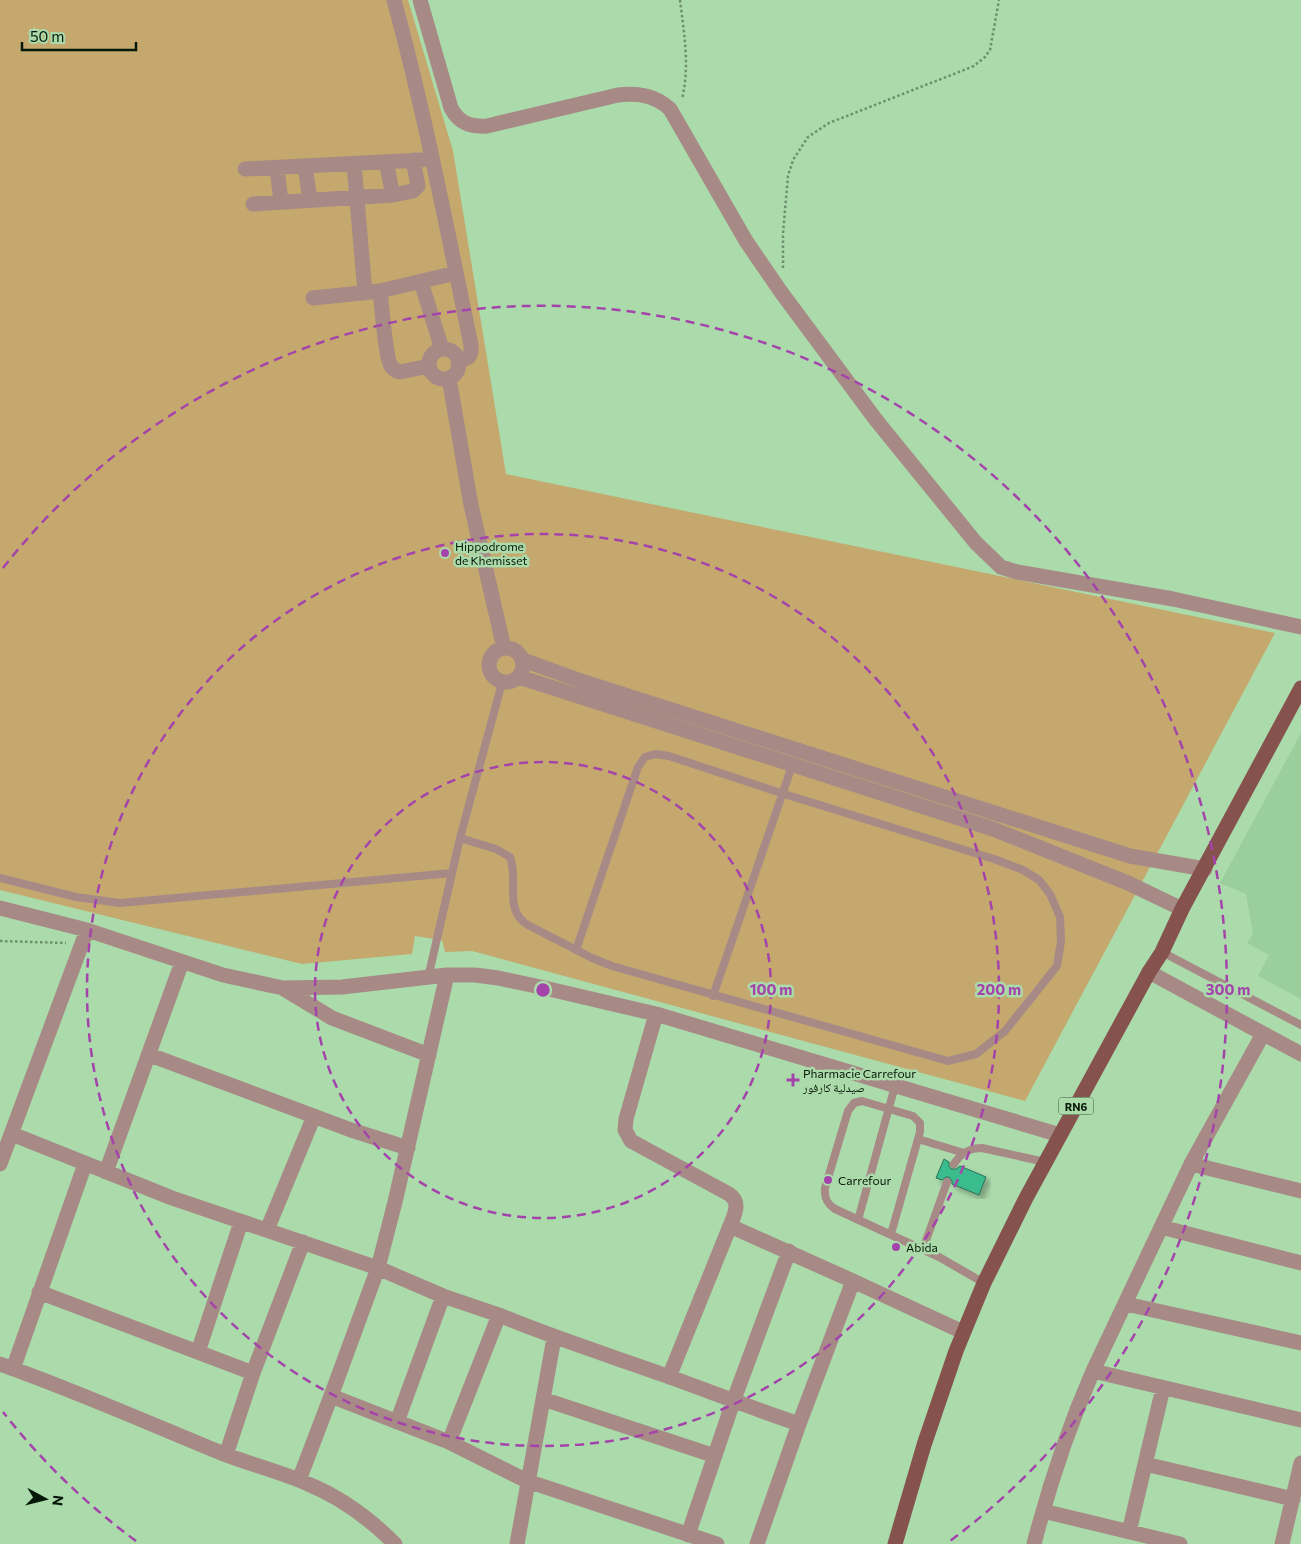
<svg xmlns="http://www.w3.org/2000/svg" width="1301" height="1544" viewBox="0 0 1301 1544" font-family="Commissioner,'Noto Naskh Arabic',sans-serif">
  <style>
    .built { fill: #9ace9b }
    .green { fill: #c4a86e }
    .building { fill: #3abc8e; stroke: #2b6f55; filter: url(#shadow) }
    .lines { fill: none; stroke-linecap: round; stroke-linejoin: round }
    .path { stroke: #6c906c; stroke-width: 2.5; stroke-dasharray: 2.5 2.5; stroke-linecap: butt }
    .service { stroke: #a78a86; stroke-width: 8 }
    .minor { stroke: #a78a86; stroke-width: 15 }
    .primary { stroke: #85524e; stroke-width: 15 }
    .ring { fill: none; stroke: #a444ab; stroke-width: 2.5; stroke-dasharray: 9 6 }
    .poi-dot { fill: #a444ab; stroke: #abdaab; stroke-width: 2 }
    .labels { text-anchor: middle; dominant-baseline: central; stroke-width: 5; stroke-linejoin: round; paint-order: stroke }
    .shield { fill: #abdaab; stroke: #385238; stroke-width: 1 }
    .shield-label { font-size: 11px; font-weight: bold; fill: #061807 }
    .poi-label { font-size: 12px; fill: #061807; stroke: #abdaab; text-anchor: start }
    .centre { fill: #a444ab; stroke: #abdaab; stroke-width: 2.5 }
    .ring-label { font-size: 15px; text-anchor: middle; font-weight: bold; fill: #a444ab; stroke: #abdaab; stroke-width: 5; stroke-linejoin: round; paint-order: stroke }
  </style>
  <defs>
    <filter id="shadow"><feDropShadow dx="4.5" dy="4.5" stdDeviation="2.5" flood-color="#0004"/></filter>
  </defs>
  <rect width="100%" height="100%" fill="#abdaab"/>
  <!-- built -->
  <path class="built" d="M1301 733V999L1258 976 1269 955 1247 943 1253 934 1246 894 1220 883Z"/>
  <!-- green -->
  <path class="green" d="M0 0H408L453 151 506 474 1275 633 1025 1101 472 951 445 952 442 940 415 936 412 954 302 964 0 890Z"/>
  <!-- building -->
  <path class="building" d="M944 1159 949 1162V1166L951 1169H956L960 1166 986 1177 979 1195 952 1184V1181L949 1177H946L942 1180 936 1178Z"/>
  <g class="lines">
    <!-- path -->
    <path class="path" d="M680 0C684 33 690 66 682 99
      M783 268V233L788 176 793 160 808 137 829 123 974 66 985 57 990 50 999 0
      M0 941 66 943"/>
    <!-- service -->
    <path class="service" d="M460 838 496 849 510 857C519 879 503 911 528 925L592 958 612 966 948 1061 976 1054 1005 1031 1057 966 1061 941 1060 917 1050 894 1039 880 1023 870 994 859 781 793 669 756 655 754 645 757 638 767 576 950
      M0 878 76 897 120 903 452 873
      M1162 952 1301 1025
      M428 978 460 838 502 683
      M713 996 793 763
      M918 1139 964 1153
      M954 1164C961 1153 969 1148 982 1148L1045 1162
      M858 1220 895 1086
      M891 1234 920 1132V1123L913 1116 862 1101 854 1103 848 1111 825 1188C824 1198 827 1204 835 1209L939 1257 984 1283
      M923 1249 947 1182"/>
    <!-- minor -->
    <path class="minor" d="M394 0C425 114 447 229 471 345V352L469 357 458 362
      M420 0 451 108C459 123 470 127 487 126L618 95C638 93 655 95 670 109L746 241 781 292 876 420 976 543 1001 567 1017 572 1173 599 1301 627
      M386 162 393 195
      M354 164 365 293
      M305 166 310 200
      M277 168 281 202
      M245 169 422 160
      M253 204 393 195 413 191 418 186 413 160
      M421 282 442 349
      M380 291C382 305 385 356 391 366 393 369 396 371 400 372L429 366
      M313 298 380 291 456 273
      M429 364a15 15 0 1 1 30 0a15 15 0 1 1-30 0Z
      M449 378 471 505 504 648
      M489 665a17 17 0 1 1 34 0a17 17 0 1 1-34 0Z
      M523 660 584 682 1130 856 1205 869
      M519 677 993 829 1128 883 1182 909
      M0 908 87 930 223 975 283 988 342 987 447 975H475L498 978 536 986 656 1014 1060 1135
      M1149 972 1301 1054
      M284 989 332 1018 429 1055
      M656 1014 626 1119 625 1130 631 1141 729 1194C741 1202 735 1214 730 1226L669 1377
      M150 1055 351 1130 408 1148
      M12 1134 172 1198 378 1268 443 1296 499 1315 449 1442
      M0 1164 87 930
      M1191 1164 1301 1191
      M106 1172 182 962
      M730 1226 853 1281 963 1332
      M1161 1227 1301 1263
      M267 1230 314 1116
      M39 1292 253 1373
      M1126 1304 1301 1343
      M499 1315C554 1338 611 1356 667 1376 711 1392 755 1409 799 1424
      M198 1352 241 1222
      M0 1364C74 1390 146 1422 219 1452 248 1464 279 1471 308 1484 340 1497 371 1520 395 1544
      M13 1369 85 1164
      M1093 1371 1301 1420
      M331 1396 449 1442 527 1481 717 1544
      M543 1399 715 1456
      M397 1422 443 1296
      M226 1455 253 1373 303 1242
      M1145 1464 1293 1499
      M299 1480 331 1396 378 1268 395 1202 447 975
      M1043 1511 1180 1544
      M1129 1532 1163 1388
      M688 1535 733 1402 789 1251
      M517 1544 554 1338
      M757 1544 799 1424 853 1281
      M1034 1544C1049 1486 1069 1426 1093 1371L1191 1164 1263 1034
      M1282 1544 1301 1463"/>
    <!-- primary -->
    <path class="primary" d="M895 1544 924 1445 956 1351 984 1283 1026 1198 1149 972 1162 952 1182 909 1301 688"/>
  </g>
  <!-- distance rings -->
  <g class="ring">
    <circle cx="543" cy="990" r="228"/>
    <circle cx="543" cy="990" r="456"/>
    <path d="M136 1541A685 685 0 0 1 3 1412M3 568A685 685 0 1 1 950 1541"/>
  </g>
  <!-- markers -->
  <g class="poi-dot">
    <circle cx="445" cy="553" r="5"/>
    <path d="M790.5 1072.5h5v5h5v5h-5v5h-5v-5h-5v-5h5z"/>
    <circle cx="828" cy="1180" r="5"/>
    <circle cx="896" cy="1247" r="5"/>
  </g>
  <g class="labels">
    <!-- shield labels -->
    <rect class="shield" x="1058.5" y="1097.5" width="35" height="17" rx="4"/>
    <g class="shield-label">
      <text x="1076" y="1106">RN6</text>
    </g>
    <!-- poi labels -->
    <g class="poi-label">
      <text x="455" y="546">Hippodrome<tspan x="455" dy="14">de Khemisset</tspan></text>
      <text x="803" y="1073">Pharmacie Carrefour<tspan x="803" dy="14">صيدلية كارفور</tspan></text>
      <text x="838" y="1180">Carrefour</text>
      <text x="906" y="1247">Abida</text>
    </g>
  </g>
  <circle cx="543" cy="990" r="8" class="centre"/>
  <g class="ring-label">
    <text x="771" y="995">100 m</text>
    <text x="999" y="995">200 m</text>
    <text x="1228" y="995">300 m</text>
  </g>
  <!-- north arrow -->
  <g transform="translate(45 1499) rotate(97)" stroke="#abdaab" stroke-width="4" paint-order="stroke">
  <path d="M0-4L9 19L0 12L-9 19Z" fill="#061807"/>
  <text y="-8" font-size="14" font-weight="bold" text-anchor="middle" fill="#061807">N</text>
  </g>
  <!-- scale -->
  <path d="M22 42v8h114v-8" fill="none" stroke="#061807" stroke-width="2.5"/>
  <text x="30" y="42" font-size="15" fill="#061807" stroke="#abdaab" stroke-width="4" paint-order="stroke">50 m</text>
</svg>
